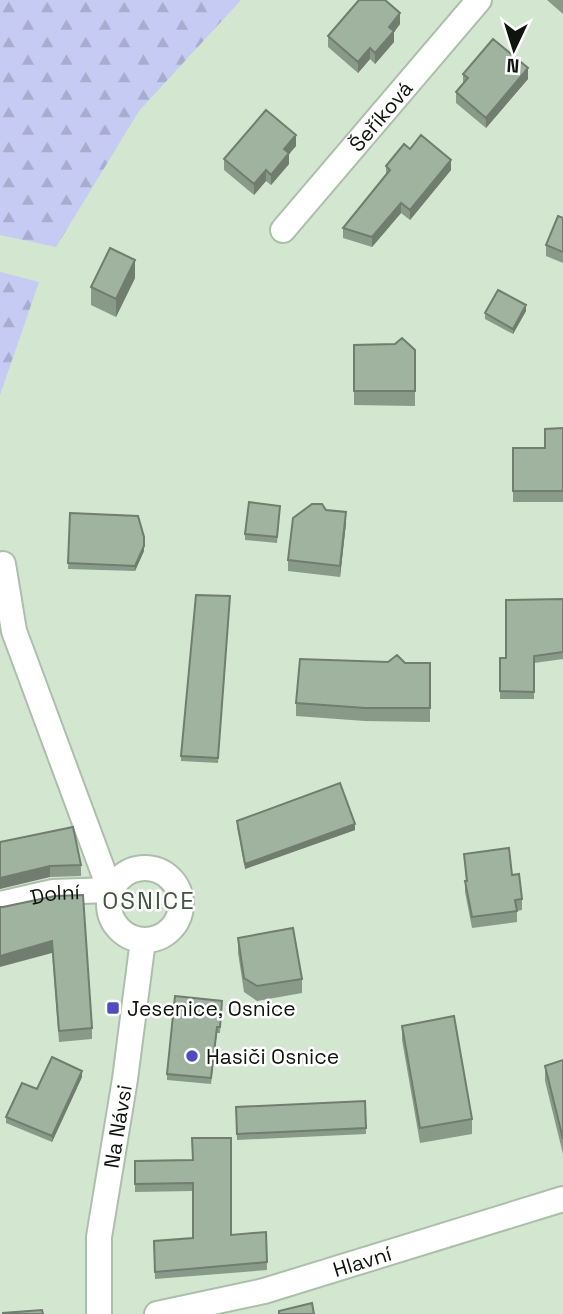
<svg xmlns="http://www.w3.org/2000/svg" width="563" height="1314" viewBox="0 0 563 1314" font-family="'Space Grotesk',sans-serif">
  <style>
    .forest { fill: url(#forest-firs) }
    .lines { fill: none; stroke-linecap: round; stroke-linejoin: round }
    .street-casing { stroke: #abbfaa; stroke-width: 28 }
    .street { stroke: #fff; stroke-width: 24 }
    .wall { fill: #8a9a88 }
    .shaded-wall { fill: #707d6f }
    .building { fill: #a0b39e; stroke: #707d6f; stroke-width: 2 }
    .poi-dot { fill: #4f4cc2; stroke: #fff; stroke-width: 2.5 }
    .labels { text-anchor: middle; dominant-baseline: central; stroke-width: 5; stroke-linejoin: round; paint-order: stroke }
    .street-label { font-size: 21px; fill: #0e150d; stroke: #fff }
    .poi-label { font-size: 21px; fill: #0e150d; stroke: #fff; text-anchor: start }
    .quarter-label { font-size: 24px; letter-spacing: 2px; fill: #435442; stroke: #fff }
  </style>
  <defs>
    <pattern id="forest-firs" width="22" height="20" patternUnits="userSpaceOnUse" patternTransform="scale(1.75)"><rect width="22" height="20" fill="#c5cbf3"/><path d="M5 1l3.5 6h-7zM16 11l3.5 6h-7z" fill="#a8adcf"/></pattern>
  </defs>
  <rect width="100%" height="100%" fill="#d2e6d0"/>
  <!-- forest -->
  <path class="forest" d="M0 0H241L139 111 56 247 0 235Z
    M0 272 39 282 0 395Z"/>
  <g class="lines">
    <!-- street casing -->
    <g class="street-casing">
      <g id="street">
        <path id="s1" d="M283 230 479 0"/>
        <path d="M3 564 14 631 110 890"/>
        <circle cx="145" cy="904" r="36"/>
        <path id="s2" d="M0 904 53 892 110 890"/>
        <path id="s3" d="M99 1314V1237L125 1079 143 940"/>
        <path id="s4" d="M157 1314 264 1291 563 1199"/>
      </g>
    </g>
    <!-- street -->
    <use href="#street" class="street"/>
  </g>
  <!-- wall -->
  <path class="wall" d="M547 0H563V14Z
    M400 24 394 32V42L375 64 370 59 358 73 328 47V36Z
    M463 74 528 79 486 128 456 103V92L463 84Z
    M296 146 289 154V164L271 185 266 181 254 195 224 170V159Z
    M410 149 451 170 410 220 401 213 372 247 343 238V228L386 174V166Z
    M563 218V263L546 256V245Z
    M135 278 116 317 91 305V287Z
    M526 311 513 334 485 319V313Z
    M395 344 415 350V406L354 405V345Z
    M563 428V502H513V448H545Z
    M326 510 346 523 340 577 288 571V560Z
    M280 511 277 543 245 540V534Z
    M70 513 144 551 135 571 68 569Z
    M230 596 218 763 181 761V756Z
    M563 599V659L534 663V699H500V658H506Z
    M405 663H430V722L365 721 296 716V703Z
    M237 821 355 830 245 869 237 827Z
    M0 842 81 865V876L50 877Z
    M464 854 512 875 522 899V910L517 911V922L472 928 465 892V881H466Z
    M55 896 92 1028V1039L59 1042 52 953 3 907Z
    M238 938 302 979V993L257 1001 244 992 238 953Z
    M222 1006 220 1033H217L211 1084 167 1080V1074Z
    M402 1026 472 1119V1134L420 1143 402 1040Z
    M563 1060V1154L545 1081V1066Z
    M82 1077 52 1142 6 1123V1117L37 1089Z
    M365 1101 366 1134 237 1140 236 1107Z
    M193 1160 231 1235 266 1232 267 1270 155 1279 154 1241 193 1238V1191L135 1192V1161Z"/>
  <!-- shaded-wall -->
  <path class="shaded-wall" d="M400 13V24L394 32V42L375 64V53L389 27Z
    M370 48V59L358 73V62Z
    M528 68V79L486 128V118Z
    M296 135V146L289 154V164L271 185V175L284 149Z
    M451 160V170L410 220V210Z
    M266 170V181L254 195V184Z
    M401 203V213L372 247V237Z
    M135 260V278L116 317V299Z
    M526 305V311L513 334V329Z
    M346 512V523L340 577V566Z
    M144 537V551L135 571V566Z
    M355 824V830L245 869V864Z
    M50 866V877L0 889V878Z
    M52 941V953L0 967V956Z
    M82 1071V1077L52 1142V1136Z"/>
  <!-- building -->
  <path class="building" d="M359 0H385L400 13 389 27 394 31 375 53 370 48 358 62 328 36Z
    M493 39 528 68 486 118 456 92 468 78 463 74Z
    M266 110 296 135 284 149 289 153 271 175 266 170 254 184 224 159Z
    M421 135 451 160 410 210 401 203 372 237 343 228 390 170 386 166 404 144 410 149Z
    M558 216 563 218V252L546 245Z
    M110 248 135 260 116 299 91 287Z
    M498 290 526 305 513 329 485 313Z
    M402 338 415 350V391H354V345L395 344Z
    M563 428V491H513V448H545V429Z
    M249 502 280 506 277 537 245 534Z
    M312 504H322L326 510 346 512 340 566 288 560 293 518Z
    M70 513 138 516 144 537V546L135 566 68 563Z
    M196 595 230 596 218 758 181 756Z
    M563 599V652L534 656V692L500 691V658H506V600Z
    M397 655 405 663H430V708H365L296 703 300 659 388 662Z
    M340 783 355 824 245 864 237 821Z
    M73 827 81 865 50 866 0 878V842Z
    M509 848 512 875 519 874 522 899 515 900 517 911 472 917 465 881H467L464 854Z
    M83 895 92 1028 59 1031 52 941 0 956V907H3L55 896Z
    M293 928 302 979 257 986 244 978 238 938Z
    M175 996 222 1001 220 1027H217L211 1078 167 1074Z
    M454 1016 472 1119 420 1128 402 1026Z
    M52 1057 82 1071 52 1136 6 1117 22 1083 37 1089Z
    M563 1060V1139L545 1066Z
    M365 1101 366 1128 237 1134 236 1107Z
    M192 1138H231V1235L266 1232 267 1262 155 1272 154 1241 193 1238V1183L135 1184V1161L193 1160Z
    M312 1303 314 1314H279V1311Z
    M42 1310 43 1314H3V1313Z"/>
  <!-- markers -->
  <g class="poi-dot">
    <rect x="106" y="1001" width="14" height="14" rx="3.5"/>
    <circle cx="192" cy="1056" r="7"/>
  </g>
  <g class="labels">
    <!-- street labels -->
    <g class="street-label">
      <text stroke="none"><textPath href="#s1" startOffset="150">Šeříková</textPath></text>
      <text stroke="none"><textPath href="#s2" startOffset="56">Dolní</textPath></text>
      <text stroke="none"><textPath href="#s3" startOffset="189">Na Návsi</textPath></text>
      <text stroke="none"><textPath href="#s4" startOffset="212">Hlavní</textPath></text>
    </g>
    <!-- poi labels -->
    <g class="poi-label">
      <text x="127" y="1008">Jesenice, Osnice</text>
      <text x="206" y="1056">Hasiči Osnice</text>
    </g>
    <!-- quarter labels -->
    <g class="quarter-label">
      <text x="149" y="900">OSNICE</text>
    </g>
  </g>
  <!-- north arrow -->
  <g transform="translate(514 49) rotate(184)" stroke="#ffffff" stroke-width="5" paint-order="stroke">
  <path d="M0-5L12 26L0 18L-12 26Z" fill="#0e150d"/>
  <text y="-10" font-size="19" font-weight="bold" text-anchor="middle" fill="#0e150d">N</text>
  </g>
</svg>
